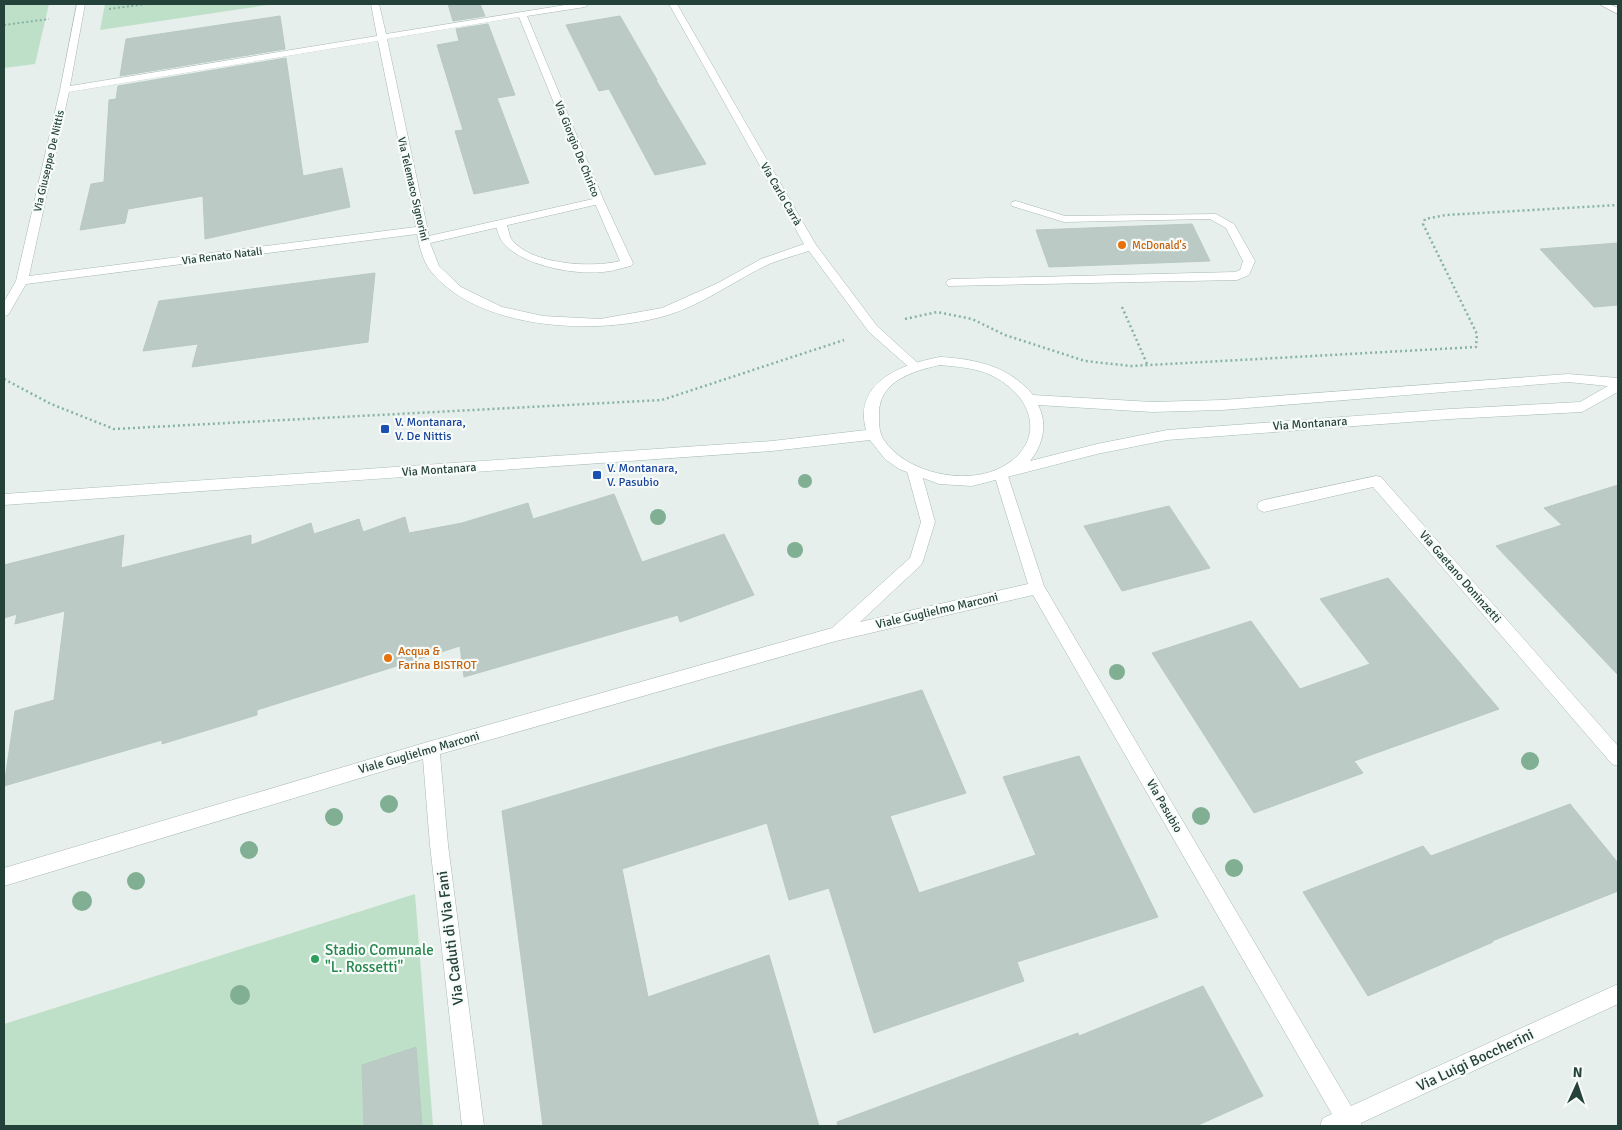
<svg xmlns="http://www.w3.org/2000/svg" width="1622" height="1130" viewBox="0 0 1622 1130" font-family="Signika,sans-serif">
  <style>
    .green { fill: #bfe0c8 }
    .building { fill: #bbcac4; stroke: #b8c9c2 }
    .lines { fill: none; stroke-linecap: round; stroke-linejoin: round }
    .lane-casing { stroke: #a8b8b2; stroke-width: 1 }
    .street-casing { stroke: #a8b8b2; stroke-width: 1 }
    .secondary-casing { stroke: #a4bbb3; stroke-width: 1 }
    .path-far1 { stroke: #86b3a5; stroke-width: 2; stroke-dasharray: 2 2.5; stroke-linecap: butt }
    .path { stroke: #86b3a5; stroke-width: 2.5; stroke-dasharray: 2 3; stroke-linecap: butt }
    .lane { fill: #fff; fill-rule: evenodd }
    .street { fill: #fff; fill-rule: evenodd }
    .secondary { fill: #fff; fill-rule: evenodd }
    .tree { fill: #80af93 }
    .food-dot { fill: #e8710a; stroke: #f7fbf9; stroke-width: 2 }
    .transit-dot { fill: #1a4fb4; stroke: #f7fbf9; stroke-width: 2 }
    .leisure-dot { fill: #2e9e5b; stroke: #f7fbf9; stroke-width: 2 }
    .labels { text-anchor: middle; dominant-baseline: central; stroke-width: 4.5; stroke-linejoin: round; paint-order: stroke }
    .far-street-label { font-size: 11px; fill: #24423a; stroke: #f7fbf9 }
    .far-food-label { font-size: 11px; fill: #c56008; stroke: #f7fbf9; text-anchor: start }
    .transit-label { font-size: 12px; fill: #164399; stroke: #f7fbf9; text-anchor: start }
    .street-label { font-size: 12px; fill: #24423a; stroke: #f7fbf9 }
    .food-label { font-size: 12px; fill: #c56008; stroke: #f7fbf9; text-anchor: start }
    .near-street-label { font-size: 15px; fill: #24423a; stroke: #f7fbf9 }
    .near-leisure-label { font-size: 15px; fill: #27864d; stroke: #f7fbf9; text-anchor: start }
  </style>
  <rect width="100%" height="100%" fill="#e6efeb"/>
  <!-- green -->
  <path class="green" d="M4 4H49L35 64 4 68Z
    M105 4H274L100 30Z
    M415 894 433 1126H4V1024Z"/>
  <!-- building -->
  <path class="building" d="M448 4H480L485 16 453 21Z
    M280 16 285 49 120 76 126 39Z
    M620 16 657 80H656L706 164 655 175 609 89 599 91 566 25Z
    M488 24 515 95 497 98 529 183 474 194 455 131 463 130 437 45 459 41 456 29Z
    M286 58 303 176 342 168 350 207 205 239 203 196 128 209 125 223 80 230 91 184 104 182 109 100 116 99 118 86Z
    M1192 224 1210 261 1049 267 1036 230Z
    M1618 243V305L1594 307 1540 249Z
    M375 273 368 342 192 367 198 344 143 351 159 301Z
    M1618 485V675L1496 546 1562 525 1544 508Z
    M614 494 642 562 724 534 754 595 680 622 678 615 464 677 460 646 257 710V715L162 744V740L4 786 15 711 54 700 65 611 15 624 17 614 4 618V565L124 535 121 568 251 535V545L311 523 314 534 359 519 363 532 405 517 409 533 462 523 528 503 533 519Z
    M1169 506 1210 568 1122 591 1084 526Z
    M1388 578 1499 709 1354 761 1363 773 1254 813 1152 653 1251 621 1300 689 1370 664 1320 599Z
    M922 690 966 793 890 816 919 893 1036 855 1003 777 1079 756 1158 917 1017 962 1024 981 874 1033 829 888 789 900 767 823 622 869 648 997 769 955 819 1126H543L502 811 715 748Z
    M1570 804 1618 863V891L1492 941 1493 942 1368 996 1303 892 1423 846 1431 856Z
    M1203 986 1263 1096 1196 1126H838L837 1122 1078 1033 1079 1036Z
    M416 1047 422 1126H364L362 1065Z"/>
  <g class="lines">
    <!-- lane casing -->
    <g class="lane-casing">
      <path id="lane" d="M1599 4H1609L1618 8V14Z
        M599 198 604 201 633 263 631 266C621 268 611 272 601 272 573 275 524 265 505 245 499 239 498 231 495 224L501 221C510 223 507 233 512 240 532 265 592 268 620 261L594 201Z
        M1016 201 1065 216 1216 214 1234 224 1255 261 1249 275 1237 280 948 286 946 283 948 280 952 279 1235 272 1240 270 1243 261 1226 228 1210 219 1064 222 1012 206 1011 204 1012 202Z"/>
    </g>
    <!-- street casing -->
    <g class="street-casing">
      <path id="street" d="M77 4H85L70 86 377 36 371 4H379L386 34 571 4H589L585 7 527 16 604 201 599 204 430 243 439 266 461 287 502 307 543 316 600 319 662 308 718 283 761 259 804 244 669 4H677L816 245 877 326 921 366 915 370 911 369 869 332 809 251C796 255 782 259 769 264 735 280 704 304 668 315 599 336 477 331 430 270 423 261 419 245 417 234L26 284 8 315 4 316V302L16 281 60 90ZM519 17 593 199 429 236 387 39ZM378 41 416 227 29 276 69 92Z
        M914 466 919 467 921 471 935 522 923 561 921 565 860 622 1028 584 994 474 996 470 1001 469 1006 470 1044 586 1351 1106 1618 984V1004L1361 1123 1362 1126H1320L1323 1118 1332 1114 1033 595 836 641 440 754 448 845 484 1126H462L430 845 423 759 4 886V868L431 741 832 628 910 558 921 522 907 471 909 467Z
        M1376 476 1381 477 1618 746V766L1612 764 1373 487 1264 512 1259 510 1257 506 1259 502 1264 500Z"/>
    </g>
    <!-- secondary casing -->
    <g class="secondary-casing">
      <path id="secondary" d="M940 357C976 359 1009 366 1033 395L1152 402 1222 400 1568 374 1618 378V392L1582 412 1450 419 1167 440 1097 454 972 486 939 484 899 469 885 459 870 440 772 451 4 505V494L772 441 866 430C853 381 903 364 940 357ZM940 365C960 367 981 368 998 379 1039 403 1043 448 998 469 964 485 906 473 884 440 879 433 879 424 879 415 878 381 913 371 940 365ZM1568 382 1608 386 1580 402 1450 409 1167 430 1097 444 1030 461C1043 445 1048 424 1038 405L1152 412 1222 410Z"/>
    </g>
    <!-- path-far1 -->
    <path class="path-far1" d="M109 9 146 4
      M4 25 49 19"/>
    <!-- path -->
    <path class="path" d="M1122 307 1148 366
      M905 319 937 312 972 319 1005 335 1085 361 1131 366 1476 347 1477 334 1423 224 1425 219 1446 215 1618 205
      M4 379 51 404 114 429 662 400 844 340"/>
    <!-- lane -->
    <use href="#lane" class="lane"/>
    <!-- street -->
    <use href="#street" class="street"/>
    <!-- secondary -->
    <use href="#secondary" class="secondary"/>
  </g>
  <!-- trees -->
  <g class="tree">
    <circle cx="805" cy="481" r="7"/>
    <circle cx="658" cy="517" r="8"/>
    <circle cx="795" cy="550" r="8"/>
    <circle cx="1117" cy="672" r="8"/>
    <circle cx="1530" cy="761" r="9"/>
    <circle cx="389" cy="804" r="9"/>
    <circle cx="1201" cy="816" r="9"/>
    <circle cx="334" cy="817" r="9"/>
    <circle cx="249" cy="850" r="9"/>
    <circle cx="1234" cy="868" r="9"/>
    <circle cx="136" cy="881" r="9"/>
    <circle cx="82" cy="901" r="10"/>
    <circle cx="240" cy="995" r="10"/>
  </g>
  <!-- markers -->
  <g class="food-dot">
    <circle cx="1122" cy="245" r="5"/>
    <circle cx="388" cy="658" r="5"/>
  </g>
  <g class="transit-dot">
    <rect x="380" y="424" width="10" height="10" rx="2.5"/>
    <rect x="592" y="470" width="10" height="10" rx="2.5"/>
  </g>
  <circle class="leisure-dot" cx="315" cy="959" r="5"/>
  <g class="labels">
    <!-- far-street labels -->
    <g class="far-street-label">
      <text transform="translate(577 149) rotate(68)">Via Giorgio De Chirico</text>
      <text transform="translate(49 161) rotate(-77)">Via Giuseppe De Nittis</text>
      <text transform="translate(413 189) rotate(77)">Via Telemaco Signorini</text>
      <text transform="translate(781 194) rotate(60)">Via Carlo Carrà</text>
      <text transform="translate(222 256) rotate(-7)">Via Renato Natali</text>
    </g>
    <!-- far-food labels -->
    <g class="far-food-label">
      <text x="1132" y="245">McDonald's</text>
    </g>
    <!-- transit labels -->
    <g class="transit-label">
      <text x="395" y="422">V. Montanara,<tspan x="395" dy="14">V. De Nittis</tspan></text>
      <text x="607" y="468">V. Montanara,<tspan x="607" dy="14">V. Pasubio</tspan></text>
    </g>
    <!-- street labels -->
    <g class="street-label">
      <text transform="translate(1310 424) rotate(-4)">Via Montanara</text>
      <text transform="translate(439 470) rotate(-4)">Via Montanara</text>
      <text transform="translate(1460 577) rotate(49)">Via Gaetano Doninzetti</text>
      <text transform="translate(937 611) rotate(-13)">Viale Guglielmo Marconi</text>
      <text transform="translate(419 753) rotate(-16)">Viale Guglielmo Marconi</text>
      <text transform="translate(1164 806) rotate(60)">Via Pasubio</text>
    </g>
    <!-- food labels -->
    <g class="food-label">
      <text x="398" y="651">Acqua &amp;<tspan x="398" dy="14">Farina BISTROT</tspan></text>
    </g>
    <!-- near-street labels -->
    <g class="near-street-label">
      <text transform="translate(450 938) rotate(-97)">Via Caduti di Via Fani</text>
      <text transform="translate(1475 1060) rotate(-25)">Via Luigi Boccherini</text>
    </g>
    <!-- near-leisure labels -->
    <g class="near-leisure-label">
      <text x="325" y="950">Stadio Comunale<tspan x="325" dy="17">"L. Rossetti"</tspan></text>
    </g>
  </g>
  <!-- border -->
  <rect width="1622" height="1130" fill="none" stroke="#24423a" stroke-width="10"/>
  <!-- north arrow -->
  <g transform="translate(1577 1085) rotate(3)" stroke="#f7fbf9" stroke-width="4" paint-order="stroke">
  <path d="M0-4L9 19L0 12L-9 19Z" fill="#24423a"/>
  <text y="-8" font-size="14" font-weight="bold" text-anchor="middle" fill="#24423a">N</text>
  </g>
</svg>
